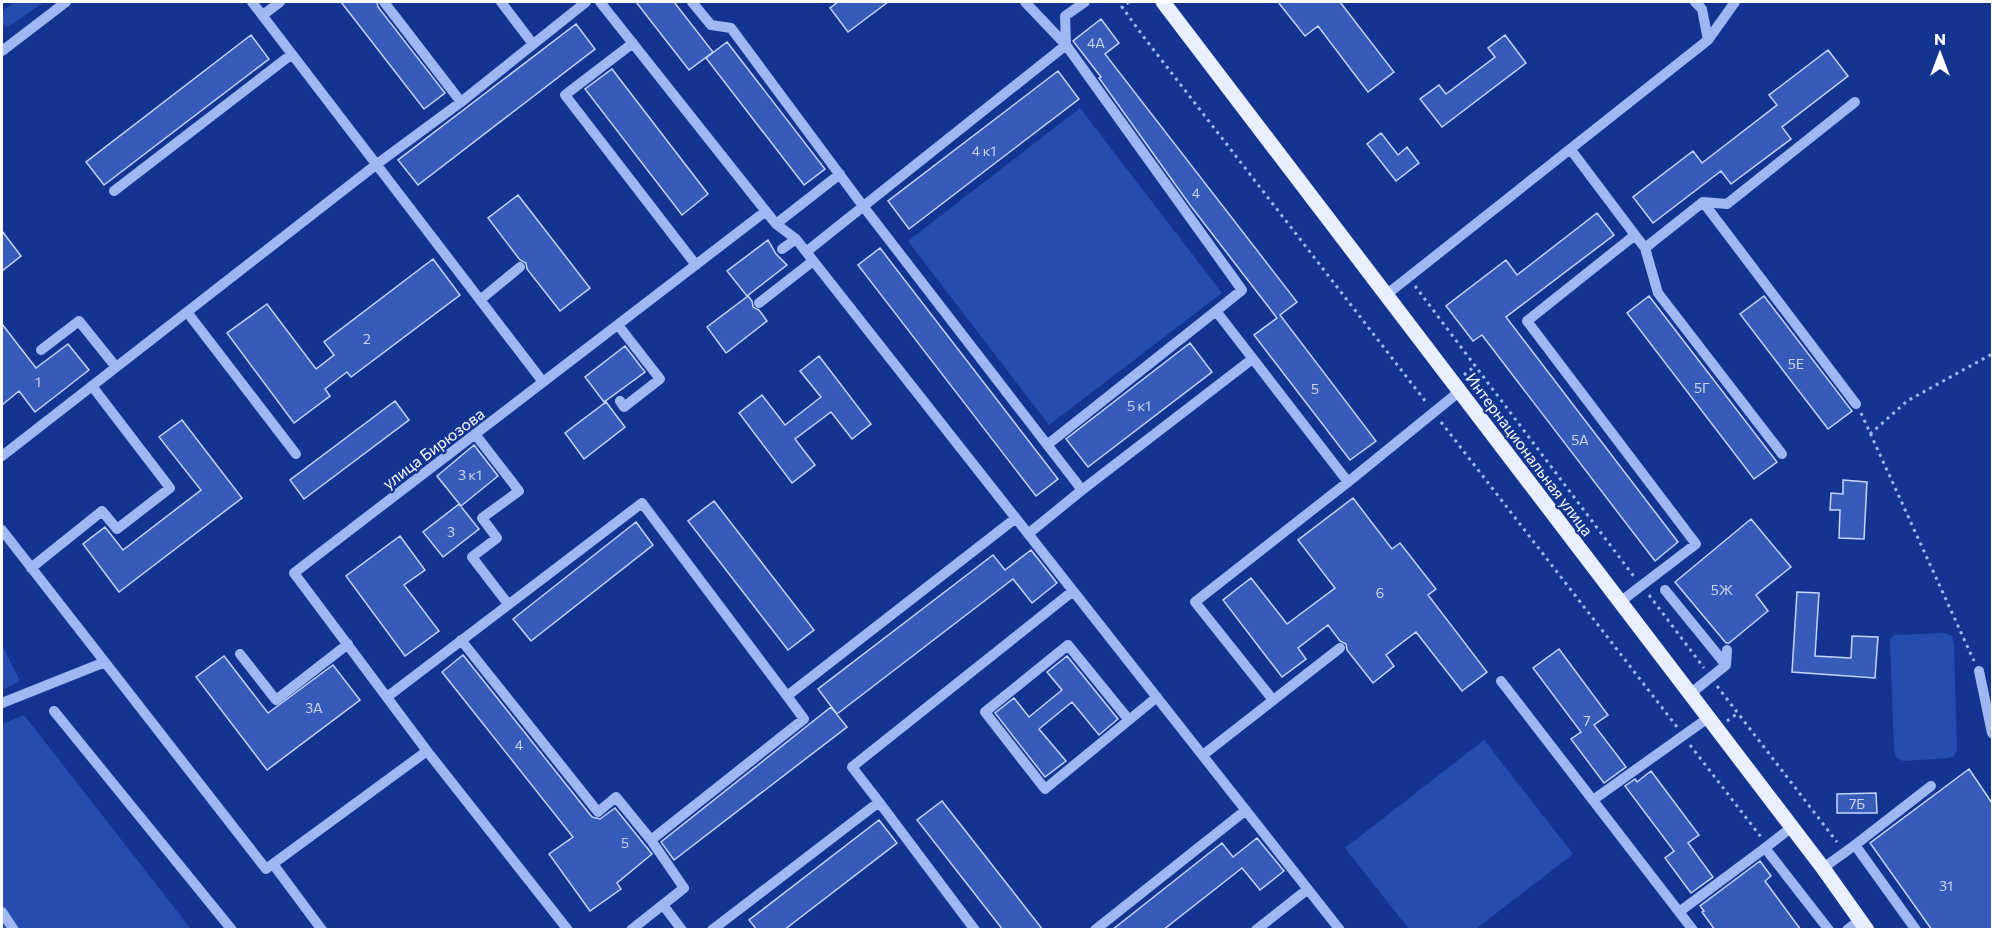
<svg xmlns="http://www.w3.org/2000/svg" width="1994" height="931" viewBox="0 0 1994 931" font-family="Commissioner,sans-serif">
  <style>
    .green { fill: #254db0 }
    .building { fill: #375bb8; stroke: #c6d6fd; stroke-width: 1.5 }
    .lines { fill: none; stroke-linecap: round; stroke-linejoin: round }
    .path { stroke: #9fb7f2; stroke-width: 3; stroke-dasharray: 3 4.5; stroke-linecap: butt }
    .minor { stroke: #9fb7f2; stroke-width: 10 }
    .major { stroke: #eaefff; stroke-width: 15 }
    .labels { text-anchor: middle; dominant-baseline: central; stroke-width: 4.5; stroke-linejoin: round; paint-order: stroke }
    .number-label { font-size: 14px; fill: #cdd6ed }
    .street-label { font-size: 16px; fill: #fff; stroke: #133591 }
  </style>
  <rect width="100%" height="100%" fill="#133591"/>
  <!-- green -->
  <path class="green" d="M15 2H44L8 27 2 25V11Z
    M1080 108 1222 293 1049 425 908 241Z
    M1945 633 1952 636 1954 645 1957 750 1954 756 1949 758 1903 761 1896 757 1894 751 1890 639 1894 635Z
    M2 645 20 681 2 690Z
    M24 715 191 929 2 930V724Z
    M1484 740 1573 854 1476 929H1409L1345 848Z"/>
  <!-- building -->
  <path class="building" d="M341 2H377L378 7 445 93 424 109Z
    M636 2H674L713 52 689 70Z
    M838 2H888L848 32 830 8Z
    M1278 2H1340L1394 72 1368 92 1318 26 1305 36Z
    M1101 19 1119 43 1105 54 1297 302 1280 315 1376 441 1350 460 1254 335 1277 318 1190 205 1099 78 1101 77 1073 41Z
    M576 24 595 49 418 185 398 160Z
    M251 35 269 59 104 185 86 162Z
    M1505 35 1526 63 1442 127 1420 99 1439 85 1446 94 1495 57 1488 48Z
    M727 42 825 169 804 185 706 58Z
    M1828 50 1848 76 1782 127 1791 139 1731 184 1721 171 1653 223 1633 197 1693 151 1702 163 1777 105 1769 95Z
    M612 69 708 194 682 215 585 89Z
    M1058 71 1079 99 909 229 888 201Z
    M1381 133 1398 155 1407 147 1419 163 1396 181 1367 144Z
    M518 195 590 288 560 311 527 269 526 263 520 260 488 218Z
    M1597 213 1614 235 1506 317 1678 542 1655 561 1482 335 1473 341 1446 306 1506 260 1517 275Z
    M2 231 21 256 2 271Z
    M768 240 776 254 787 265 747 296 727 271Z
    M880 248 1058 479 1036 496 858 265Z
    M433 259 460 295 351 377 347 372 325 389 330 396 294 423 227 333 267 304 316 369 334 355 324 342Z
    M748 296 752 301 753 307 759 310 767 321 726 353 707 327Z
    M1649 296 1777 462 1754 479 1627 313Z
    M1764 296 1852 411 1828 429 1740 314Z
    M2 324 36 368 68 344 89 370 35 412 19 391 2 405Z
    M1190 343 1212 372 1088 467 1066 439Z
    M625 346 645 372 604 402 585 377Z
    M819 356 871 424 852 439 831 412 795 439 815 465 792 483 739 413 762 395 785 425 821 397 800 371Z
    M395 401 409 420 304 499 290 480Z
    M606 402 625 427 584 459 565 433Z
    M182 420 242 498 119 592 83 544 105 527 123 550 201 490 159 437Z
    M474 445 498 476 461 506 437 476Z
    M1843 480 1867 482 1864 539 1839 538 1840 510H1830L1831 493 1843 494Z
    M1353 498 1392 549 1400 543 1436 589 1428 595 1487 672 1462 691 1416 632 1386 655 1394 666 1373 683 1347 650 1346 644 1340 641 1328 625 1298 648 1306 659 1282 677 1223 600 1251 578 1287 624 1335 588 1298 540Z
    M714 501 814 630 788 650 688 521Z
    M459 504 479 529 443 557 423 532Z
    M1751 519 1791 567 1756 595 1768 611 1729 643H1726L1675 582Z
    M636 522 653 545 531 641 513 619Z
    M400 536 425 570 404 585 439 631 405 656 346 576Z
    M1031 550 1057 583 1032 603 1013 579 837 714 818 689 993 555 1005 570Z
    M1797 592 1819 593 1815 656 1851 658 1852 636 1878 637 1875 678 1792 672Z
    M1559 649 1608 715 1594 725 1626 767 1604 783 1571 739 1581 732 1533 668Z
    M463 655 592 817 600 819 615 808 652 854 617 883 621 889 590 911 549 854 573 837 442 672Z
    M224 656 268 713 333 665 360 700 267 770 196 677Z
    M1067 656 1118 719 1099 735 1072 702 1039 729 1066 761 1045 777 995 713 1014 698 1029 717 1062 690 1047 672Z
    M831 707 847 727 674 860 661 842Z
    M1969 769 1992 803V930H1932L1870 843Z
    M1651 771 1699 835 1688 843 1713 877 1691 893 1665 858 1674 851 1625 786 1635 779 1637 782Z
    M1876 793 1877 813H1837V794Z
    M942 801 1043 930H1003L917 820Z
    M879 820 897 843 784 930H757L749 920Z
    M1257 838 1284 871 1260 890 1242 868 1163 930H1112L1222 843 1233 857Z
    M1760 861 1771 876 1765 881 1801 930H1715L1702 912 1704 911 1700 906Z"/>
  <g class="lines">
    <!-- path -->
    <path class="path" d="M1129 2 1122 7 1143 36 1426 402
      M1415 286 1635 578
      M1464 375 1475 366
      M1861 413 1974 661
      M1441 422 1677 727
      M1870 434 1907 401 1992 354
      M1649 595 1704 668
      M1717 686 1837 842
      M1727 721 1738 713
      M1690 745 1761 837"/>
    <!-- minor -->
    <path class="minor" d="M252 2 543 382
      M384 2 461 102
      M501 2 533 44
      M600 2 776 224 796 239 1340 930
      M692 2 711 25 731 28 863 206 1082 490 1028 534
      M1025 2 1066 45 1242 290 1216 311 1348 482 1460 391
      M1695 2 1702 9 1708 40
      M263 15 280 2
      M633 43 565 95 696 265
      M2 51 66 2
      M1571 150 1635 235 1527 321 1696 544 1620 602
      M114 191 292 54
      M1703 202 1856 404
      M776 224 840 174
      M1635 235 1645 248 1703 202 1727 204 1855 102
      M1645 248 1658 293 1782 454
      M782 249 796 239
      M806 252 1066 45 1065 16 1085 2
      M1386 295 1708 40 1735 2
      M480 300 520 267
      M759 303 813 261
      M187 312 296 454
      M618 325 660 379 624 407 620 401
      M41 350 79 321 116 367
      M475 434 519 491 482 518 497 538 472 557 508 604
      M1047 445 1216 311
      M2 456 377 164 461 102 586 2
      M1082 490 1251 360
      M2 530 266 869 427 751
      M31 568 102 511 117 529 170 488 92 386
      M1665 590 1726 665
      M461 640 598 812 616 797 651 840 684 888 631 930
      M240 654 276 700 348 644
      M1979 671 1992 733
      M1501 681 1693 930
      M1690 694 1726 665 1727 650
      M387 697 642 503 787 696
      M1273 700 1195 602 1348 482
      M2 703 105 662
      M54 711 232 930
      M1129 720 1068 645 985 712 1045 789 1157 697
      M1203 755 1340 648
      M1593 800 1708 718
      M879 802 852 767 1073 591
      M1792 827 1765 848 1829 930
      M651 840 804 719 787 696 1016 518
      M1855 845 1931 786
      M273 864 322 930
      M1823 868 1855 845 1916 930
      M663 905 682 930
      M2 912 14 930
      M1679 912 1765 848
      M568 930 427 751 294 573 766 211
      M712 930 879 802 975 930
      M1095 930 1246 810
      M1256 930 1308 889
      M1847 930 1861 919 1864 922"/>
    <!-- major -->
    <path class="major" d="M1163 2 1823 868 1867 930"/>
  </g>
  <g class="labels">
    <!-- number labels -->
    <g class="number-label">
      <text x="1096" y="42">4А</text>
      <text x="984" y="150">4 к1</text>
      <text x="1196" y="192">4</text>
      <text x="367" y="338">2</text>
      <text x="1796" y="363">5Е</text>
      <text x="38" y="381">1</text>
      <text x="1702" y="387">5Г</text>
      <text x="1315" y="388">5</text>
      <text x="1139" y="405">5 к1</text>
      <text x="1580" y="439">5А</text>
      <text x="470" y="474">3 к1</text>
      <text x="451" y="531">3</text>
      <text x="1722" y="589">5Ж</text>
      <text x="1380" y="592">6</text>
      <text x="314" y="707">3А</text>
      <text x="1587" y="720">7</text>
      <text x="519" y="744">4</text>
      <text x="1857" y="803">7Б</text>
      <text x="625" y="842">5</text>
      <text x="1946" y="885">31</text>
    </g>
    <!-- street labels -->
    <g class="street-label">
      <text transform="translate(433 448) rotate(-37)">улица Бирюзова</text>
      <text transform="translate(1530 454) rotate(53)">Интернациональная улица</text>
    </g>
  </g>
  <!-- border -->
  <rect width="1994" height="931" fill="none" stroke="#ffffff" stroke-width="6"/>
  <!-- north arrow -->
  <g transform="translate(1940 54)" stroke="#133591" stroke-width="4.5" paint-order="stroke">
  <path d="M0-4.5L10 22L0 15L-10 22Z" fill="#ffffff"/>
  <text y="-9" font-size="16" font-weight="bold" text-anchor="middle" fill="#ffffff">N</text>
  </g>
</svg>
